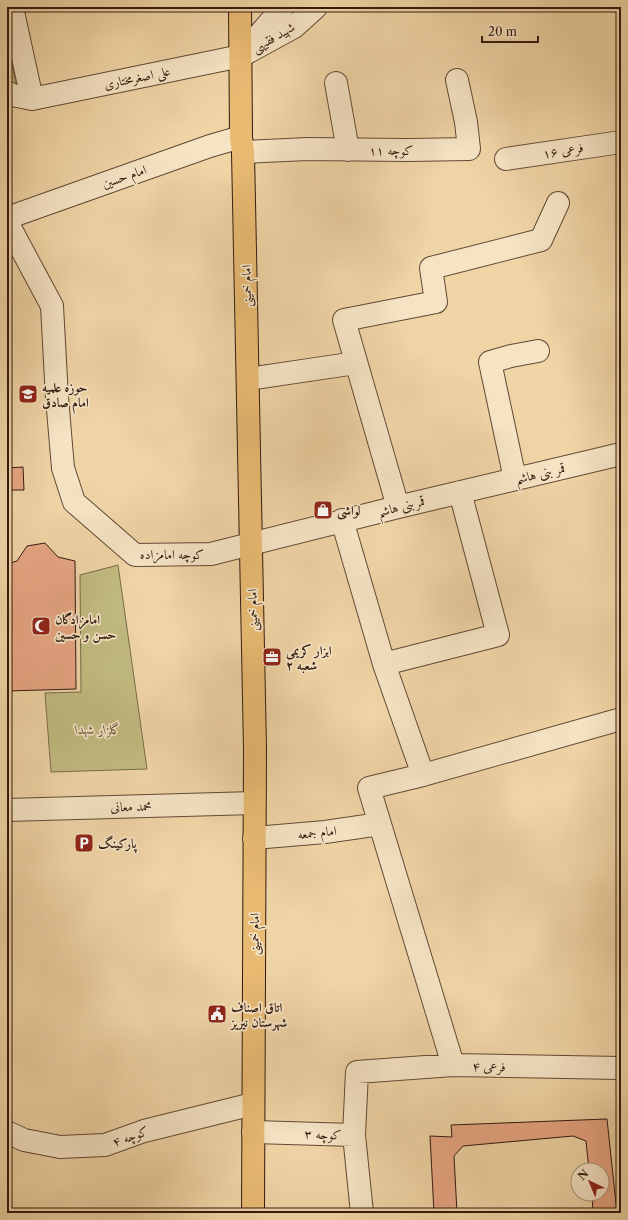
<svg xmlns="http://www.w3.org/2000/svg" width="628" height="1220" viewBox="0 0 628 1220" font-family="'Libre Caslon Text',Amiri,serif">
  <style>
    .green { fill: #c1bb81; stroke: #7a6b48 }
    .building { fill: #e6a582; stroke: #321b10 }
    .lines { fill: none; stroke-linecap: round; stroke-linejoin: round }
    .minor-casing { stroke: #614935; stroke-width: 24 }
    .major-casing { stroke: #321b10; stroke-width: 24 }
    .minor { stroke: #f5e3c4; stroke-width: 22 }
    .major { stroke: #e8ba72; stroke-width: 22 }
    .labels { text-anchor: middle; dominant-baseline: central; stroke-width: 3.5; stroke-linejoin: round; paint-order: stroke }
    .street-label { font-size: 13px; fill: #321b10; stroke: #f5e3c4 }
    .poi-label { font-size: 13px; font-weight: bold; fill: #321b10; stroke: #f5e3c4; text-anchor: start }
    .park-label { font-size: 13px; font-style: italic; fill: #5d4b32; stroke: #f5e3c4 }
  </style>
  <rect width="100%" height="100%" fill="#efd4a5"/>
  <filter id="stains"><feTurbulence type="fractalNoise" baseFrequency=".005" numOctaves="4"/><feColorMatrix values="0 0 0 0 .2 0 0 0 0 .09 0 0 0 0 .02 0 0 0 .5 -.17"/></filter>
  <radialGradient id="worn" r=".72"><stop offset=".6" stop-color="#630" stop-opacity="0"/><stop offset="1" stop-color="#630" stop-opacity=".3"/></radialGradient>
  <!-- green -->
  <path class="green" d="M7 40 16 84 7 79Z
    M118 565 147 769 51 772 45 693 81 692 80 575Z"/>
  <!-- building -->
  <path class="building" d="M23 467 24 490H7V468Z
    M45 543 58 557 75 561 76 689 7 691V564L17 561 27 546Z
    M607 1119 617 1213H593L592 1194H602V1170H589L586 1141 573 1136 463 1146 454 1156 457 1213H434L430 1136 452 1137 451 1125Z"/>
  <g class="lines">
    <!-- minor casing -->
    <g class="minor-casing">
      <path id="minor" d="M12 7 32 99
        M251 44 283 7
        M336 83 348 150
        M7 92 12 95 32 99 241 56 294 27 316 7
        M243 152 308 149 408 150 469 149 466 122 457 80
        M506 159 621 142
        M7 218 210 146 241 137
        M7 222 52 306 57 398 63 468 74 502 135 555 211 554 398 507 621 454
        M248 379 356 363
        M515 479 490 362 511 356 538 351
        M398 507 344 320 436 302 431 268 541 240 558 203
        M342 520 384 664 423 775
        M384 664 498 635 460 492
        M7 810 254 803
        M254 838 325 832 380 824
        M453 1065 369 788 423 775 621 719
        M7 1132 24 1140 60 1147 105 1145 144 1131 253 1104
        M253 1132 354 1135 357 1072 453 1065 621 1068
        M354 1135 362 1213"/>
    </g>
    <!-- major casing -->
    <g class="major-casing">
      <path id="major" d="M240 7 241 137 243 152 255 748 253 1213"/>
    </g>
    <!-- minor -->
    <use href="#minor" class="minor"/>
    <!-- major -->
    <use href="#major" class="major"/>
  </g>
  <!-- icons -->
  <defs>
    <g id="university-square" transform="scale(1)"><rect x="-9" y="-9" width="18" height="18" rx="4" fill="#8f2418" stroke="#f5e3c4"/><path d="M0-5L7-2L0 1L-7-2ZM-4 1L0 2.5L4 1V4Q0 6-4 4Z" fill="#fff"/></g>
    <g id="shop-square" transform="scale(1)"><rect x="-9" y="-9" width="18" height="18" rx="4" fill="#8f2418" stroke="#f5e3c4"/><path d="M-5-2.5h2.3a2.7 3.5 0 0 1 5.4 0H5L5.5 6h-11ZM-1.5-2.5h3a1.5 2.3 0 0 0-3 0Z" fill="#fff"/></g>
    <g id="mosque-square" transform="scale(1)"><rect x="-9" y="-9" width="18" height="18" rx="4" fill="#8f2418" stroke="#f5e3c4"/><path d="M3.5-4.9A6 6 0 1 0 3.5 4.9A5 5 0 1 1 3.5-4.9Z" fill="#fff"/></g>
    <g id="office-square" transform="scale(1)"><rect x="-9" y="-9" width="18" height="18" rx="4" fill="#8f2418" stroke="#f5e3c4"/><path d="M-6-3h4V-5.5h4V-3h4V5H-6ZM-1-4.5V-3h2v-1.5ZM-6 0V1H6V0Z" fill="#fff"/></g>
    <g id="parking-square" transform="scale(1)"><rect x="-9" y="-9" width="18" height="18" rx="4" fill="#8f2418" stroke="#f5e3c4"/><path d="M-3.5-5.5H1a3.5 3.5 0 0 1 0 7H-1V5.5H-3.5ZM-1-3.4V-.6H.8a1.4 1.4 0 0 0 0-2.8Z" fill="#fff"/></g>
    <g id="civic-square" transform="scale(1)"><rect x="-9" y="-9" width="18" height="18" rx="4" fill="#8f2418" stroke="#f5e3c4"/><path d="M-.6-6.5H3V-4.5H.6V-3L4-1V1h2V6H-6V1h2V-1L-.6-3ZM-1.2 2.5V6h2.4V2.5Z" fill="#fff"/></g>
  </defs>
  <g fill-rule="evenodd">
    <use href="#university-square" x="28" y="394"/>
    <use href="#shop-square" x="323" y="510"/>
    <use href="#mosque-square" x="41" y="626"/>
    <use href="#office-square" x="272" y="657"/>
    <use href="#parking-square" x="84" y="843"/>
    <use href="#civic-square" x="217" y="1014"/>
  </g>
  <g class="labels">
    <!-- street labels -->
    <g class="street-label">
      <text transform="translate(273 37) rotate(-30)">شهید فقیهی</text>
      <text transform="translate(137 77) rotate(-12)">علی اصغرمختاری</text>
      <text x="391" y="150">کوچه ۱۱</text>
      <text transform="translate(563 150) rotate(-9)">فرعی ۱۶</text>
      <text transform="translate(124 176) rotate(-19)">امام حسین</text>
      <text transform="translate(246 286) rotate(-91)">امام خمینی</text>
      <text transform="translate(540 473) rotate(-13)">قمر بنی هاشم</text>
      <text transform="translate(401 506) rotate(-14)">قمربنی هاشم</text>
      <text x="172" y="554">کوچه امامزاده</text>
      <text transform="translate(252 610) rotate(-91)">امام خمینی</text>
      <text transform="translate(131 806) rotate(-1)">محمد معانی</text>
      <text transform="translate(317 832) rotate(-6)">امام جمعه</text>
      <text transform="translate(254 934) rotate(-90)">امام خمینی</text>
      <text transform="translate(489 1066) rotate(1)">فرعی ۴</text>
      <text transform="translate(323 1134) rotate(2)">کوچه ۳</text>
      <text transform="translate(130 1136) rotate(-19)">کوچه ۴</text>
    </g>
    <!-- poi labels -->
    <g class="poi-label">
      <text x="42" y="387">حوزه علمیه<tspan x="42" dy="15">امام صادق</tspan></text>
      <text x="337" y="510">لواشی</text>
      <text x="55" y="619">امامزادگان<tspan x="55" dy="15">حسن و حسین</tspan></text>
      <text x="286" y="650">ابزار کریمی<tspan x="286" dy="15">شعبه ۲</tspan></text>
      <text x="98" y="843">پارکینگ</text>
      <text x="231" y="1007">اتاق اصناف<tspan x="231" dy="15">شهرستان نیریز</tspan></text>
    </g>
    <!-- park labels -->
    <g class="park-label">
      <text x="98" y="729">گلزار شهدا</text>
    </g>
  </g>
  <!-- margin -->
  <rect width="628" height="1220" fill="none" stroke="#efd4a5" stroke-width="24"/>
  <rect x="8" y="8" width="612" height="1204" fill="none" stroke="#321b10" stroke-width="2"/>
  <rect x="12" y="12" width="604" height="1196" fill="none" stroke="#321b10"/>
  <!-- north arrow -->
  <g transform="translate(590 1182) rotate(316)"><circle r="19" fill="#f5e3c4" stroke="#a7937c"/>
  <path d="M0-3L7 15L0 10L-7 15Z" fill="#8f2418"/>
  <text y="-6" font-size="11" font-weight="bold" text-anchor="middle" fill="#321b10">N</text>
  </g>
  <!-- scale -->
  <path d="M482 36v6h56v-6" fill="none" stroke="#321b10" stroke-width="2"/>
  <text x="488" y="36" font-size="12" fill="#321b10" stroke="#f5e3c4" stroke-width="3" paint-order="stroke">20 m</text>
  <rect width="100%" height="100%" filter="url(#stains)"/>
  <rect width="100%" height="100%" fill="url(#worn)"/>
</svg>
